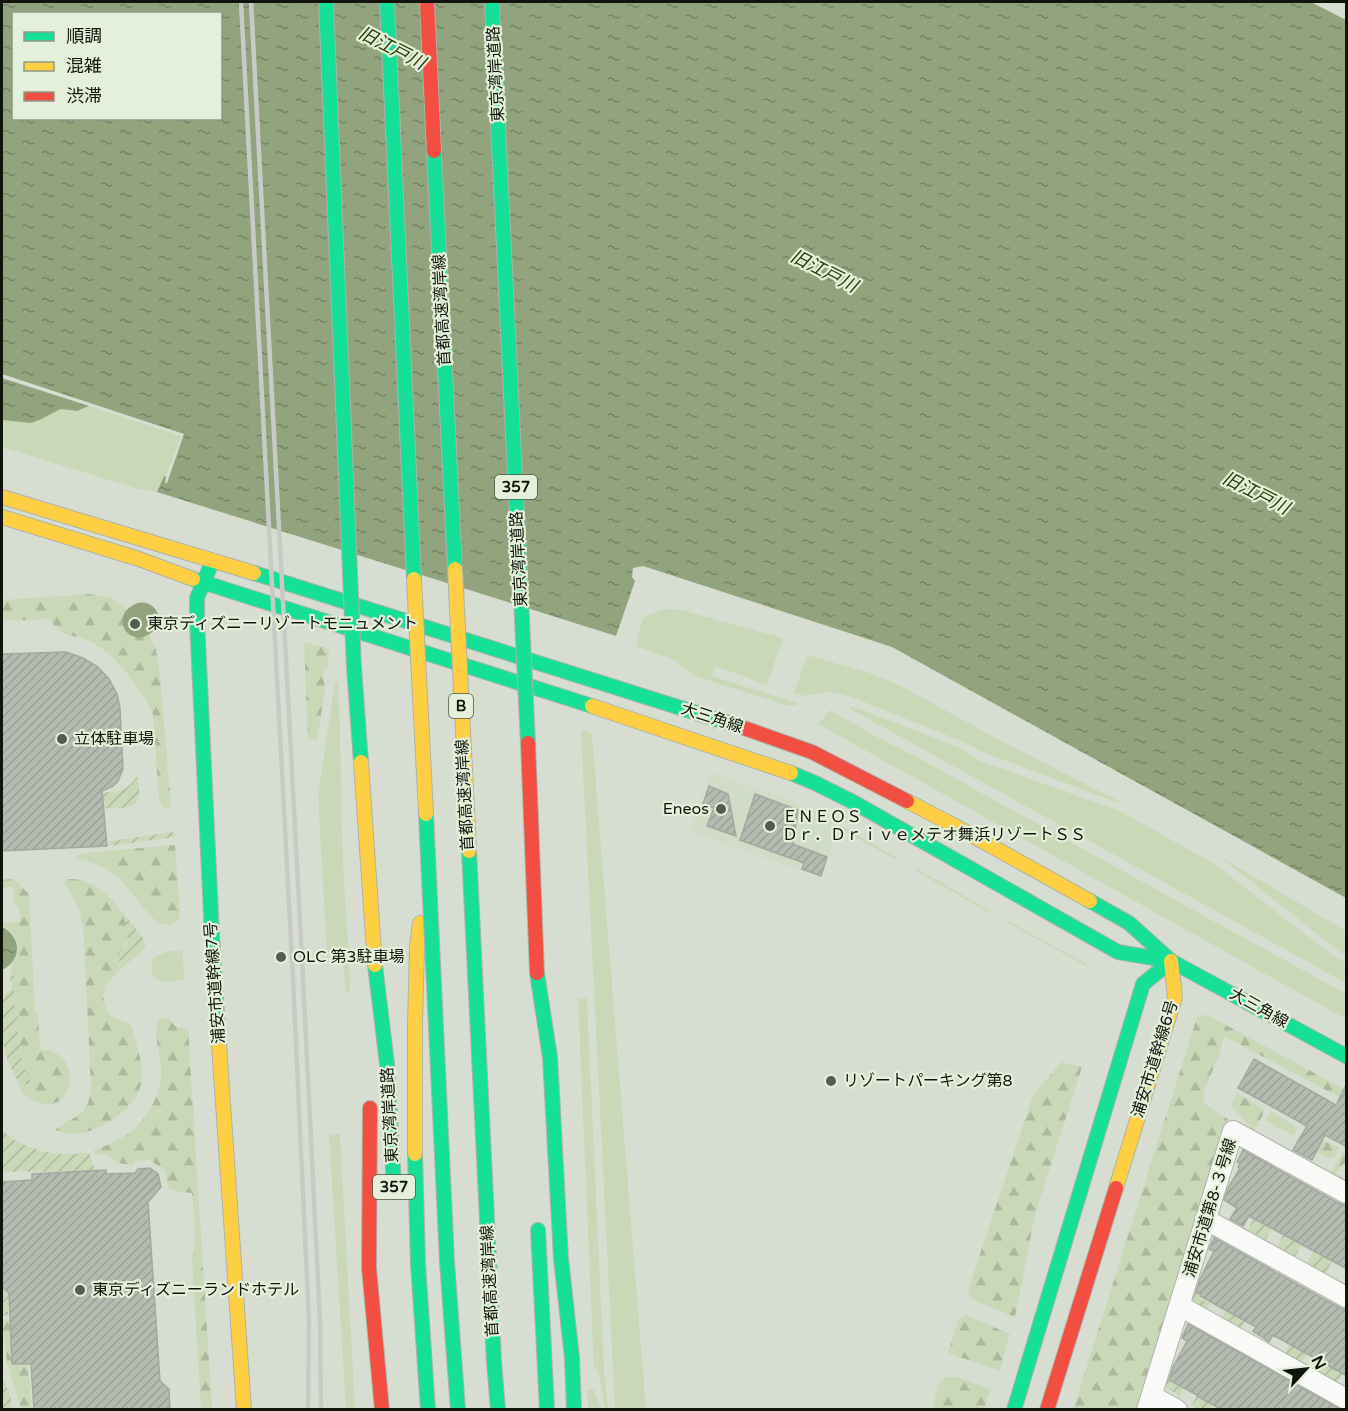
<svg xmlns="http://www.w3.org/2000/svg" width="1348" height="1411" viewBox="0 0 1348 1411" font-family="'Varela Round','Noto Sans JP',sans-serif">
  <style>
    .built { fill: #d0dcc5 }
    .grass { fill: #c9d9b8 }
    .forest { fill: url(#forest-firs) }
    .garden { fill: url(#garden-furrows) }
    .water { fill: url(#water-ripples); fill-rule: evenodd }
    .lines { fill: none; stroke-linecap: round; stroke-linejoin: round }
    .river { stroke: #91a47d; stroke-width: 33 }
    .building { fill: url(#building-hatch); stroke: #a3a99f; stroke-width: 1.5 }
    .street-casing { stroke: #adb2a8; stroke-width: 22 }
    .fast-casing { stroke: #adb2a8; stroke-width: 16 }
    .slow-casing { stroke: #adb2a8; stroke-width: 16 }
    .jam-casing { stroke: #adb2a8; stroke-width: 16 }
    .street { stroke: #f9faf8; stroke-width: 20 }
    .fast { stroke: #16e098; stroke-width: 14 }
    .slow { stroke: #ffcf43; stroke-width: 14 }
    .jam { stroke: #f24e42; stroke-width: 14 }
    .rail { stroke: #c8cac6; stroke-width: 4.5 }
    .fast-bridge-casing { stroke: #adb2a8; stroke-width: 16; stroke-linecap: butt }
    .slow-bridge-casing { stroke: #adb2a8; stroke-width: 16; stroke-linecap: butt }
    .jam-bridge-casing { stroke: #adb2a8; stroke-width: 16; stroke-linecap: butt }
    .fast-bridge { stroke: #16e098; stroke-width: 14 }
    .slow-bridge { stroke: #ffcf43; stroke-width: 14 }
    .jam-bridge { stroke: #f24e42; stroke-width: 14 }
    .poi-dot { fill: #565b51; stroke: #e4f0d9; stroke-width: 2 }
    .labels { text-anchor: middle; dominant-baseline: central; stroke-width: 4.5; stroke-linejoin: round; paint-order: stroke }
    .shield { fill: #e4f0d9; stroke: #50564a; stroke-width: 1.5 }
    .shield-label { font-size: 15px; font-weight: bold; fill: #10140c }
    .street-label { font-size: 16px; fill: #10140c; stroke: #e4f0d9 }
    .poi-label { font-size: 16px; fill: #10140c; stroke: #e4f0d9; text-anchor: start }
    .water-label { font-size: 18px; font-style: italic; fill: #273d03; stroke: #e4f0d9 }
  </style>
  <defs>
    <pattern id="forest-firs" width="22" height="20" patternUnits="userSpaceOnUse" patternTransform="scale(1.5)"><rect width="22" height="20" fill="#c9d9b8"/><path d="M5 1l3.5 6h-7zM16 11l3.5 6h-7z" fill="#acb99d"/></pattern>
    <pattern id="garden-furrows" width="10" height="10" patternUnits="userSpaceOnUse" patternTransform="scale(1.5)"><rect width="10" height="10" fill="#c9d9b8"/><path d="M-1 1l2-2M0 10L10 0M9 11l2-2" fill="none" stroke="#acb99d"/></pattern>
    <pattern id="water-ripples" width="26" height="14" patternUnits="userSpaceOnUse" patternTransform="scale(1.5)"><rect width="26" height="14" fill="#91a47d"/><path d="M2 4q2-2 4 0t4 0M15 11q2-2 4 0t4 0" fill="none" stroke="#758465"/></pattern>
    <pattern id="building-hatch" width="6" height="6" patternUnits="userSpaceOnUse" patternTransform="scale(1.5)"><rect width="6" height="6" fill="#b5bbb1"/><path d="M-1 1l2-2M0 6l6-6M5 7l2-2" fill="none" stroke="#9ba097"/></pattern>
  </defs>
  <rect width="100%" height="100%" fill="#d7ded1"/>
  <!-- built -->
  <path class="built" d="M712 773 785 798 840 825 821 877 690 832Z"/>
  <!-- grass -->
  <path class="grass" d="M89 406 181 436 166 477 164 476 157 492 138 489 2 447V420L31 423 39 420 61 409 77 411Z
    M666 609 681 610 783 638 767 685 715 666 712 676 797 703V705L789 706 694 676 675 660 636 646 640 626 645 616Z
    M807 655 870 673 901 686 1003 742 1121 802 1119 803 980 751 959 740 854 698 829 691 805 696 794 693Z
    M335 682H338C341 742 341 801 343 860 345 905 349 949 350 993H346L342 952 327 954 318 795Z
    M852 706 960 748 978 760 1120 811 1213 863 1332 955 1346 963V983L850 709Z
    M830 710 884 741 922 760 1346 994V1019L818 724Z
    M581 730 592 734 646 1409H615Z
    M840 825 896 857 895 859 838 828Z
    M94 852 95 860C123 875 134 887 152 913 162 913 170 915 179 918V920C174 924 168 926 161 924 149 919 131 889 119 879 107 868 93 862 77 859L76 855Z
    M1219 856 1346 931V955L1336 949Z
    M918 869 989 910 988 912 916 871Z
    M1008 921 1087 964 1086 966 1007 923Z
    M182 950 185 980C164 981 148 987 152 960 161 952 170 951 182 950Z
    M587 998 604 1369 608 1409H605L598 1370 594 1369 578 999Z
    M329 1134H340L355 1409H346Z
    M587 1390H594L600 1405 601 1409H588Z"/>
  <!-- forest -->
  <path class="forest" d="M89 594 110 597 128 610 149 634 156 650 160 674 171 807 164 808 159 801 153 714C144 693 117 657 98 646 94 643 89 641 85 639 77 636 66 636 59 631 55 628 53 623 51 619L2 621V600Z
    M304 642 329 649 327 669 323 670 325 691 317 740H308Z
    M175 845 180 912 179 918 160 913H152C134 887 123 875 95 860L94 852Z
    M14 879 29 894 35 1012H38L40 1050C62 1047 77 1071 67 1091 57 1113 33 1104 21 1091L20 1086 31 1082 22 1061 20 1052 21 1039 16 1031 14 1022 18 1018 13 997 14 972 11 965C22 949 19 934 2 926V923L20 921 19 907 14 903 13 887 2 888V880Z
    M67 879C72 879 77 879 82 880 103 886 129 912 128 935 128 944 121 948 119 956 118 960 119 967 119 971L106 984 103 997 107 1011 114 1018 130 1024C136 1039 145 1069 141 1084 136 1110 95 1136 69 1134 65 1134 60 1131 55 1130 59 1126 63 1125 67 1122 85 1113 91 1103 91 1084L83 926 79 910 65 884V881Z
    M1203 1015 1209 1016 1346 1090V1101L1224 1036 1219 1055 1204 1091V1100L1207 1106 1228 1119 1137 1409 1073 1410 1197 1017Z
    M169 1018C174 1027 178 1028 188 1028L212 1409H201L192 1261 195 1239 192 1193 180 1192 168 1188 165 1170 149 1160 136 1161 133 1165 117 1163 109 1155 95 1154 94 1150C105 1146 117 1141 128 1134 147 1121 162 1094 161 1070 160 1053 153 1036 159 1019Z
    M1061 1062 1082 1067 1035 1215 1015 1317 971 1299 968 1290 1033 1095Z
    M1237 1093 1265 1110 1254 1132 1231 1105Z
    M1271 1111 1298 1128 1294 1136 1266 1121Z
    M1305 1131 1339 1148 1334 1158H1328L1300 1143Z
    M1343 1152 1346 1153V1164L1344 1163 1336 1173 1346 1179 1345 1182 1330 1174Z
    M966 1315 1010 1334 1000 1371 948 1353 959 1318Z
    M10 1319 12 1364 28 1366 32 1409H21L7 1363 2 1320Z
    M946 1377H957L991 1389 984 1409H932L939 1382Z"/>
  <!-- garden -->
  <path class="garden" d="M137 776C145 809 131 809 103 808L102 793C119 791 127 792 137 776Z
    M173 832 174 837 109 846V841Z
    M122 912 142 936 146 946 144 949 119 971V957L127 943 128 932Z
    M12 967 14 972V992L13 998 18 1018 14 1022C15 1029 19 1034 21 1041 22 1046 20 1050 21 1055 21 1064 28 1074 31 1083L20 1086 8 1062 2 1040V1000L6 993 12 989V982L10 981Z
    M2 1130C17 1144 38 1152 59 1154 69 1155 79 1153 89 1153L95 1171 2 1172Z
    M1253 1219 1272 1229 1266 1240 1248 1230Z
    M1284 1234 1302 1244 1295 1257 1277 1247Z
    M1314 1251 1332 1261 1326 1274 1307 1263Z
    M2 1287 9 1293 8 1316 2 1315Z
    M1194 1290 1201 1294 1199 1298 1208 1303 1210 1300 1212 1301 1206 1311 1195 1305 1192 1297Z
    M1226 1310 1245 1321 1241 1330 1221 1319Z
    M1290 1344 1307 1354 1301 1365 1284 1355Z
    M1322 1362 1343 1374 1336 1384 1317 1372Z
    M2 1375 11 1398 12 1409H2Z
    M1166 1378 1184 1388 1180 1396 1163 1386Z
    M1197 1396 1212 1405 1210 1409H1198L1191 1405Z"/>
  <!-- water -->
  <path class="water" d="M2 2H1311L1346 20V898L892 647 643 566 633 568 632 577 635 581 616 636 157 492 164 476 166 477 165 483H167L184 434 2 374ZM14 14H220V118H14Z
    M2 378 89 406 77 411 61 409 39 420 31 423 2 420Z
    M2 927C22 937 22 960 2 970Z"/>
  <g class="lines">
    <!-- river -->
    <path class="river" d="M139 621 142 619"/>
  </g>
  <!-- building -->
  <path class="building" d="M66 652 83 658 98 667 109 679 117 694 120 708 123 769 118 781 113 786 102 791 107 846 2 851V654Z
    M709 786 728 794 736 836 707 826 714 808 703 804Z
    M755 794 798 810 793 844 827 857 821 876 802 869 804 863 740 840Z
    M1254 1059 1336 1105 1347 1083V1147L1325 1135 1312 1160 1293 1150 1307 1126 1238 1088Z
    M1243 1150 1340 1204 1347 1205V1269L1249 1216 1243 1226 1230 1219 1237 1208 1224 1200 1228 1188 1240 1168 1238 1167 1240 1163 1237 1162Z
    M150 1168 158 1174 161 1187 148 1202 160 1381 169 1389 170 1410H34L31 1364H12L9 1293 2 1287V1182L32 1180V1174L106 1170V1174L135 1173 138 1169Z
    M1214 1238 1340 1308 1347 1310V1376L1273 1335 1269 1342 1253 1331 1256 1327 1200 1296 1201 1294 1196 1292 1200 1279 1214 1251 1209 1249Z
    M1188 1324 1340 1409V1410H1222L1197 1396V1395L1169 1380 1173 1367 1187 1341 1182 1338Z"/>
  <g class="lines">
    <!-- street casing -->
    <g class="street-casing">
      <path id="street" d="M1205 1219 1346 1297
        M1180 1306 1346 1399
        M1152 1396 1177 1410
        M1147 1410 1233 1131 1346 1193"/>
    </g>
    <!-- fast casing -->
    <g class="fast-casing">
      <path id="fast" d="M210 567 197 598V621L212 935 218 1030
        M254 573 741 727
        M193 579 592 706
        M791 773 815 783 853 802 1118 952 1171 961
        M1090 901 1129 923 1171 961 1346 1056
        M375 965 387 1064 394 1186
        M537 973 550 1057 561 1259 572 1358 574 1410
        M415 1154 418 1264 428 1410
        M538 1230 547 1410
        M1014 1410 1143 984 1171 961"/>
    </g>
    <!-- slow casing -->
    <g class="slow-casing">
      <path id="slow" d="M2 497 254 573
        M2 517 139 559 193 579
        M592 706 791 773
        M907 801 957 827 1090 901
        M218 1030 244 1410
        M415 1154V1024L417 947 420 923
        M1116 1188 1175 997 1171 961"/>
    </g>
    <!-- jam casing -->
    <g class="jam-casing">
      <path id="jam" d="M741 727 812 752 907 801
        M370 1108 369 1268 382 1410
        M1047 1410 1116 1188"/>
    </g>
    <!-- street -->
    <use href="#street" class="street"/>
    <!-- fast -->
    <use href="#fast" class="fast"/>
    <!-- slow -->
    <use href="#slow" class="slow"/>
    <!-- jam -->
    <use href="#jam" class="jam"/>
    <!-- rail -->
    <path class="rail" d="M241 2 293 979 309 1323 308 1410
      M251 2 303 978 320 1321 321 1410"/>
    <!-- fast-bridge casing -->
    <g class="fast-bridge-casing">
      <path id="fast-bridge" d="M326 2 354 668 361 762
        M387 2 414 579
        M492 2 528 743
        M434 151 455 569
        M426 814 447 1262 458 1410
        M469 851 494 1362 498 1410"/>
    </g>
    <!-- slow-bridge casing -->
    <g class="slow-bridge-casing">
      <path id="slow-bridge" d="M455 569 469 851
        M414 579 426 814
        M361 762 375 965"/>
    </g>
    <!-- jam-bridge casing -->
    <g class="jam-bridge-casing">
      <path id="jam-bridge" d="M427 2 434 151
        M528 743 537 973"/>
    </g>
    <!-- fast-bridge -->
    <use href="#fast-bridge" class="fast-bridge"/>
    <!-- slow-bridge -->
    <use href="#slow-bridge" class="slow-bridge"/>
    <!-- jam-bridge -->
    <use href="#jam-bridge" class="jam-bridge"/>
  </g>
  <!-- markers -->
  <g class="poi-dot">
    <circle cx="135" cy="624" r="6"/>
    <circle cx="62" cy="739" r="6"/>
    <circle cx="721" cy="809" r="6"/>
    <circle cx="770" cy="826" r="6"/>
    <circle cx="281" cy="957" r="6"/>
    <circle cx="831" cy="1081" r="6"/>
    <circle cx="80" cy="1290" r="6"/>
  </g>
  <g class="labels">
    <!-- shield labels -->
    <g class="shield">
      <rect x="495" y="475" width="42" height="24" rx="4.5"/>
      <rect x="449" y="694" width="24" height="24" rx="4.5"/>
      <rect x="373" y="1175" width="42" height="24" rx="4.5"/>
    </g>
    <g class="shield-label">
      <text x="516" y="487">357</text>
      <text x="461" y="706">B</text>
      <text x="394" y="1187">357</text>
    </g>
    <!-- street labels -->
    <g class="street-label">
      <text transform="translate(496 74) rotate(-93)">東京湾岸道路</text>
      <text transform="translate(442 310) rotate(-93)">首都高速湾岸線</text>
      <text transform="translate(519 559) rotate(-93)">東京湾岸道路</text>
      <text transform="translate(712 718) rotate(18)">大三角線</text>
      <text transform="translate(465 795) rotate(-93)">首都高速湾岸線</text>
      <text transform="translate(215 983) rotate(-94)">浦安市道幹線7号</text>
      <text transform="translate(1259 1008) rotate(29)">大三角線</text>
      <text transform="translate(1155 1059) rotate(-73)">浦安市道幹線6号</text>
      <text transform="translate(390 1115) rotate(-93)">東京湾岸道路</text>
      <text transform="translate(1210 1208) rotate(-73)">浦安市道第8-３号線</text>
      <text transform="translate(490 1281) rotate(-93)">首都高速湾岸線</text>
    </g>
    <!-- poi labels -->
    <g class="poi-label">
      <text x="147" y="624">東京ディズニーリゾートモニュメント</text>
      <text x="74" y="739">立体駐車場</text>
      <text x="709" y="809" text-anchor="end">Eneos</text>
      <text x="782" y="817">ＥＮＥＯＳ<tspan x="782" dy="18">Ｄｒ．Ｄｒｉｖｅメテオ舞浜リゾートＳＳ</tspan></text>
      <text x="293" y="957">OLC 第3駐車場</text>
      <text x="843" y="1081">リゾートパーキング第8</text>
      <text x="92" y="1290">東京ディズニーランドホテル</text>
    </g>
    <!-- water labels -->
    <g class="water-label">
      <text transform="translate(392 48) rotate(27)">旧江戸川</text>
      <text transform="translate(824 271) rotate(27)">旧江戸川</text>
      <text transform="translate(1256 493) rotate(27)">旧江戸川</text>
    </g>
  </g>
  <!-- border -->
  <rect width="1348" height="1411" fill="none" stroke="#10140c" stroke-width="6"/>
  <!-- legend -->
  <rect x="12" y="12" width="210" height="108" fill="#e4f0d9" stroke="#8f9887" stroke-width="1.5"/>
  <rect x="24" y="32" width="30" height="9" fill="#16e098" stroke="#8f9887" stroke-width="1.5"/>
  <text x="66" y="42" font-size="18" fill="#10140c">順調</text>
  <rect x="24" y="62" width="30" height="9" fill="#ffcf43" stroke="#8f9887" stroke-width="1.5"/>
  <text x="66" y="72" font-size="18" fill="#10140c">混雑</text>
  <rect x="24" y="92" width="30" height="9" fill="#f24e42" stroke="#8f9887" stroke-width="1.5"/>
  <text x="66" y="102" font-size="18" fill="#10140c">渋滞</text>
  <!-- north arrow -->
  <g transform="translate(1306 1369) rotate(63)" stroke="#e4f0d9" stroke-width="4.5" paint-order="stroke">
  <path d="M0-4.5L10 22L0 15L-10 22Z" fill="#10140c"/>
  <text y="-9" font-size="16" font-weight="bold" text-anchor="middle" fill="#10140c">N</text>
  </g>
</svg>
